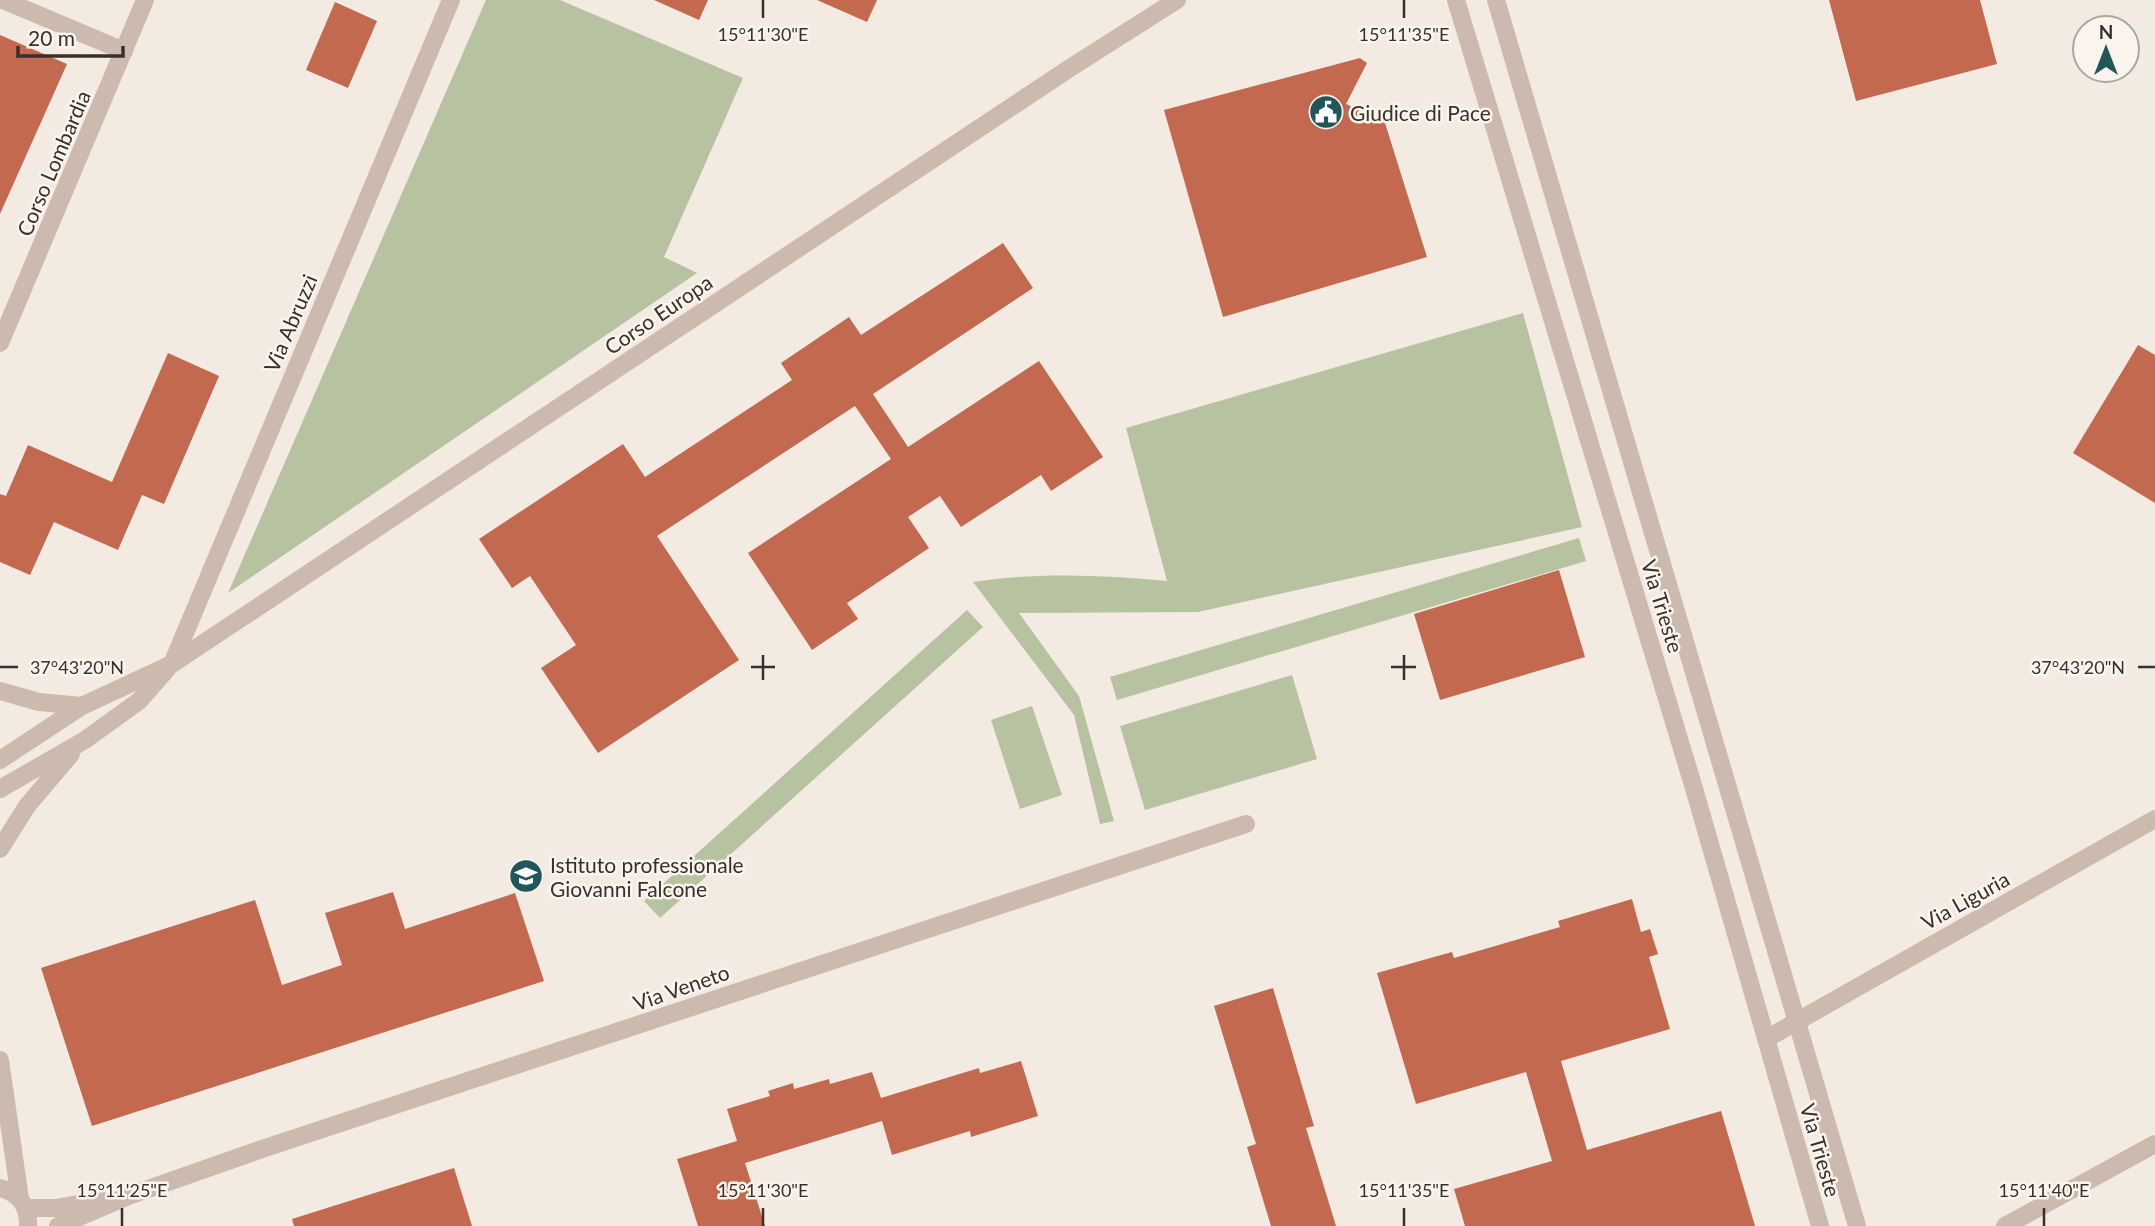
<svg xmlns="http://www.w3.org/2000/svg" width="2155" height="1226" viewBox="0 0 2155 1226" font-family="Lato,sans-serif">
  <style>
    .green { fill: #b7c2a1 }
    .building { fill: #c26950 }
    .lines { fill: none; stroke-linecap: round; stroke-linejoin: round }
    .minor { stroke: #cbbaad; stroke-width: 18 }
    .tertiary { stroke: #cbbaad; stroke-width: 18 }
    .ticks { fill: none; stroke: #392f2b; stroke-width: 2.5 }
    .labels { text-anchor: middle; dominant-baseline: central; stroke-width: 5; stroke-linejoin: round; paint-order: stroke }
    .poi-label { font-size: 21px; fill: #392f2b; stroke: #faf4ed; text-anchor: start }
    .street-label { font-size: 21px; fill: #392f2b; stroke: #faf4ed }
    .ticks-label { font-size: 18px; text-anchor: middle; fill: #392f2b; stroke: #faf4ed; stroke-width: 5; stroke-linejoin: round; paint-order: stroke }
  </style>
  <rect width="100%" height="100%" fill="#f3eae1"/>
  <!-- green -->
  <path class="green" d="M486 0H560L743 78 664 257 697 273 228 593Z
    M1523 313 1582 527 1198 612 1019 613 1079 696 1114 821 1100 824 1074 715 973 582C1036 572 1104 575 1167 581L1126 428Z
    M1579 538 1586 561 1117 700 1110 677Z
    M967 610 983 627 660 918 644 901Z
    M1292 675 1317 759 1145 810 1120 726Z
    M1032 706 1062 795 1020 809 991 720Z"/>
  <!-- building -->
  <path class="building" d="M654 0H708L699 20Z
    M817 0H877L867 22Z
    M1829 0H1980L1997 64 1856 101Z
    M335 2 377 21 348 88 306 70Z
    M0 35 67 64 0 214Z
    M1360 58 1367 63 1346 104 1385 123 1427 257 1223 317 1164 110Z
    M1003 243 1033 288 873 394 908 447 1039 361 1103 457 1051 491 1041 475 961 527 940 496 908 517 929 548 847 603 858 619 812 650 748 553 891 459 855 406 657 536 739 660 598 753 541 668 576 645 530 576 512 588 479 539 623 444 645 477 792 380 781 363 849 317 861 335Z
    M2138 345 2155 355V503L2073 453Z
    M168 353 219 376 164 504 142 495 118 550 54 522 30 575 0 562V494L6 496 28 445 112 482Z
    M1559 570 1585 657 1440 700 1414 614Z
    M393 892 405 929 515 893 544 981 92 1126 41 968 255 900 282 985 342 965 325 913Z
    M1632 899 1641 932 1650 929 1658 954 1649 957 1670 1029 1561 1061 1587 1150 1721 1111 1755 1226H1465L1454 1189 1552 1161 1526 1072 1416 1104 1377 973 1452 952 1454 958 1560 927 1558 921Z
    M1273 988 1314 1126 1306 1128 1336 1226H1271L1247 1147 1256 1144 1214 1006Z
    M1021 1061 1038 1116 971 1137 970 1131 892 1155 882 1121 745 1163 765 1226H698L677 1159 737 1141 727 1109 770 1096 768 1091 793 1083 794 1089 829 1079 830 1084 872 1072 881 1098 979 1068 980 1073Z
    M454 1168 472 1226H294L292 1219Z"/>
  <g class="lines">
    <!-- minor -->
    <path class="minor" d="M3 0 124 51
      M172 664 451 0
      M1766 1039 2155 819
      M26 1208H56L100 1200
      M58 1226 131 1195 265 1148 1246 824
      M2005 1226 2155 1144"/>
    <!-- tertiary -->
    <path class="tertiary" d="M1456 0 1693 785 1820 1226
      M1496 0 1857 1226
      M0 343 145 0
      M0 691 39 702 82 706
      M0 760 82 706 172 664 1070 68 1177 0
      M0 789 85 740 139 701 167 669
      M0 849 27 806 71 754
      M0 1060 20 1199
      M0 1188C19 1193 29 1206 28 1226"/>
  </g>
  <!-- ticks -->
  <path class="ticks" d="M763 0V18M1404 0V18M763 655V680M1404 655V680M0 667H18M751 667H775M1391 667H1416M2138 667H2155M122 1208V1226M763 1208V1226M1404 1208V1226M2044 1208V1226"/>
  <!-- icons -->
  <defs>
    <g id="civic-disc" transform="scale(1.75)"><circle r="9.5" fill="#22575a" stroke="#faf4ed"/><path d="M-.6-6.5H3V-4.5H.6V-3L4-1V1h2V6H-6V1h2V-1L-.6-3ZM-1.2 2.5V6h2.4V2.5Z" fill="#fff"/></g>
    <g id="school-disc" transform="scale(1.75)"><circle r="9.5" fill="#22575a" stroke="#faf4ed"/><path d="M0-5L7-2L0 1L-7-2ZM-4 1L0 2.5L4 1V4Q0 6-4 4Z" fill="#fff"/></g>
  </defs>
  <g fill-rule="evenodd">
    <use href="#civic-disc" x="1326" y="112"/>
    <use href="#school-disc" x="526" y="876"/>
  </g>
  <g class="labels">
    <!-- poi labels -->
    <g class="poi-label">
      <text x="1350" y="112">Giudice di Pace</text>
      <text x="550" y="864">Istituto professionale<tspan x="550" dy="24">Giovanni Falcone</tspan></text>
    </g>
    <!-- street labels -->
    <g class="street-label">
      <text transform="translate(53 163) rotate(-67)">Corso Lombardia</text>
      <text transform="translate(658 314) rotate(-34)">Corso Europa</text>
      <text transform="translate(290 323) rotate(-67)">Via Abruzzi</text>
      <text transform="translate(1663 606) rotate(73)">Via Trieste</text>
      <text transform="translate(1965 900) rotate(-29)">Via Liguria</text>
      <text transform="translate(681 987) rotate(-19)">Via Veneto</text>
      <text transform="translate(1821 1150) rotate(74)">Via Trieste</text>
    </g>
  </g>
  <g class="ticks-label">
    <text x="763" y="41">15°11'30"E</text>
    <text x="1404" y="41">15°11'35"E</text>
    <text x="77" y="674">37°43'20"N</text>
    <text x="2078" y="674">37°43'20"N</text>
    <text x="122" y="1197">15°11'25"E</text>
    <text x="763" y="1197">15°11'30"E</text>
    <text x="1404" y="1197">15°11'35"E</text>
    <text x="2044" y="1197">15°11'40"E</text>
  </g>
  <!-- north arrow -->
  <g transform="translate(2106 49)"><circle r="33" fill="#faf4ed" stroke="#ada59f" stroke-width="2"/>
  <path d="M0-5L12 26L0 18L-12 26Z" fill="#22575a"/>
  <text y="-10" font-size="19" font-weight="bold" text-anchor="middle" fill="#392f2b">N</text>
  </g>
  <!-- scale -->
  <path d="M18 46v10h105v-10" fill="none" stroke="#392f2b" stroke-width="3.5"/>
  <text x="28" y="46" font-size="21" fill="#392f2b" stroke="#faf4ed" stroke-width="5" paint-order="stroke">20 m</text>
</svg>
